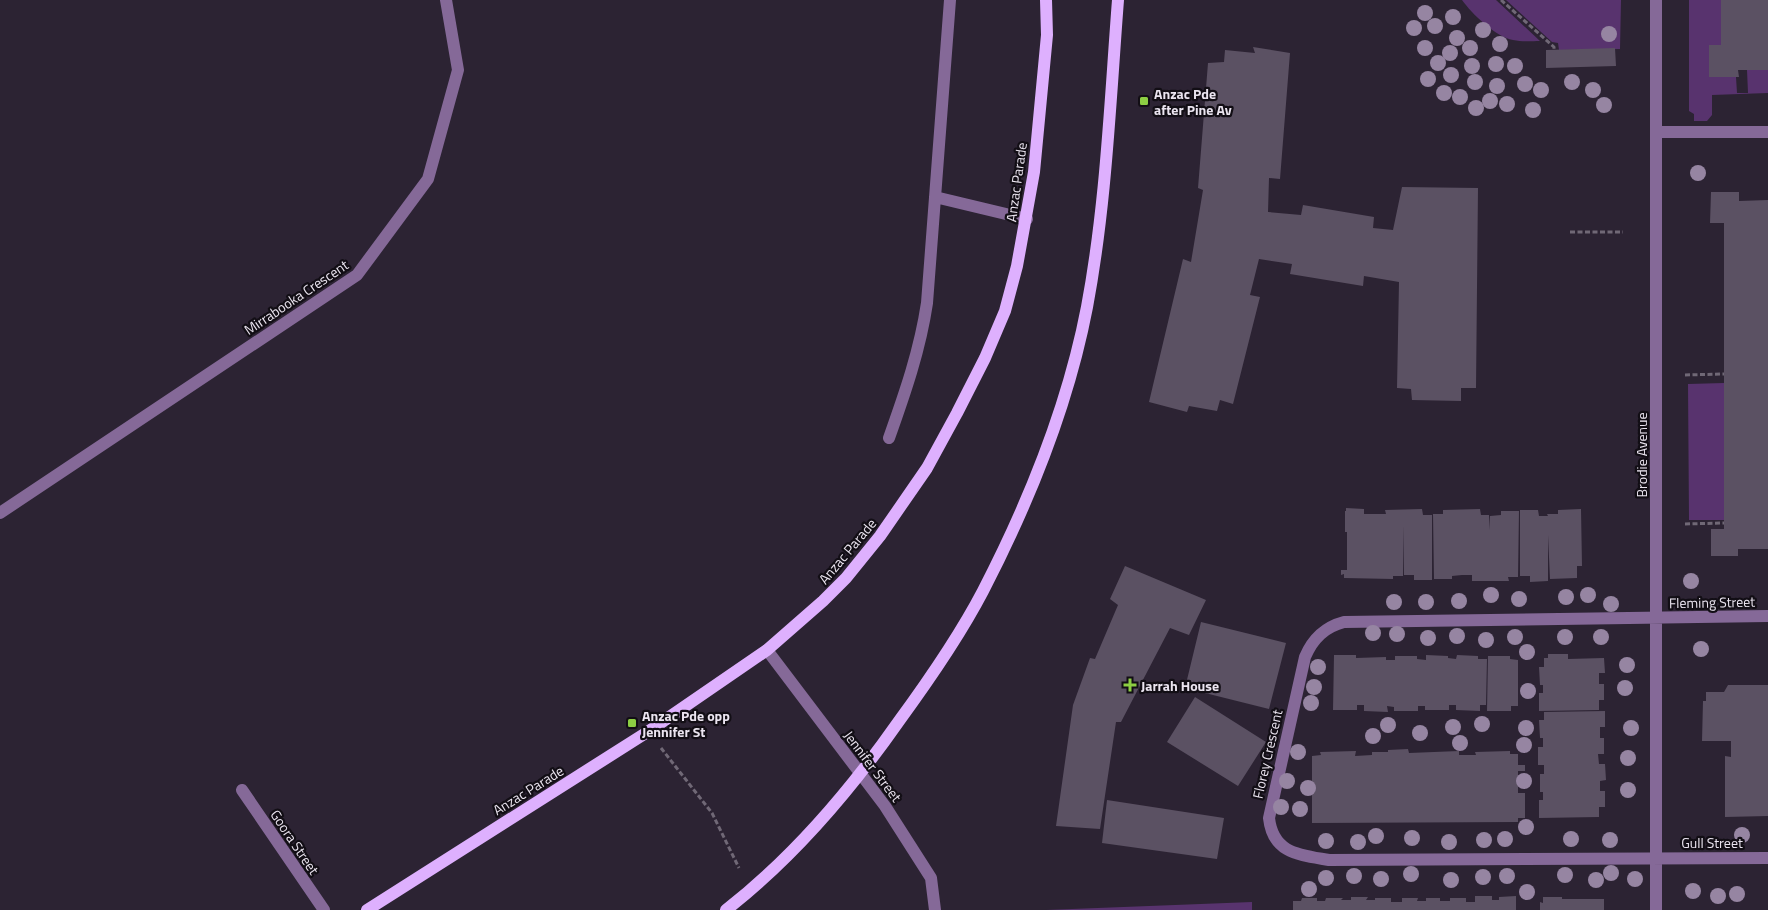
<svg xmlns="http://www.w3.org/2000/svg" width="1768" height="910" viewBox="0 0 1768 910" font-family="'Titillium Web',sans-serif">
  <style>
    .green { fill: #58336e }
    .building { fill: #5b5163 }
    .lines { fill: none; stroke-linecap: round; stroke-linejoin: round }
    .path { stroke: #706876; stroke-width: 3; stroke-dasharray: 5 2.5; stroke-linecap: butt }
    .minor { stroke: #856998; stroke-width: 12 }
    .major { stroke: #deb0fe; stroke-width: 12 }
    .tree { fill: #9685a2 }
    .poi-dot { fill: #8dce43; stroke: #120e15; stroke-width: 2 }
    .labels { text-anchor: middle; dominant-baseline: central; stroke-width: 4.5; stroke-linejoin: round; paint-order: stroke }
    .poi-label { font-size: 14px; font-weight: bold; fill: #ebe5f0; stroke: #120e15; text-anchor: start }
    .street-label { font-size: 14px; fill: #ebe5f0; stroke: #120e15 }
  </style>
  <rect width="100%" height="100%" fill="#2c2333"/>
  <!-- green -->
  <path class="green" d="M1462 0H1496L1540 41C1532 41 1522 42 1513 40 1496 37 1472 14 1462 0Z
    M1506 0H1621L1620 49 1559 50 1558 43 1552 42Z
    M1689 0H1721V45H1709V77H1736L1737 93H1748L1747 70H1768V93L1712 95V115L1707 121H1694V114L1689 111Z
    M1724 383V520H1689L1688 384Z
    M1252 902V910H1046Z"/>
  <!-- building -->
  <path class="building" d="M1721 0H1768V70H1738L1739 77H1709V45H1721Z
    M1253 47 1290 53 1280 179 1269 178 1268 212 1301 215 1303 205 1374 217 1373 228 1393 230 1402 187 1478 188 1476 388H1461V401L1412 400 1411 389 1397 388 1399 282 1364 276 1363 286 1290 274 1292 264 1259 259 1250 295 1260 297 1233 404 1220 400 1217 411 1189 406 1187 412 1149 402 1183 259 1191 262 1203 190 1198 188 1208 63 1224 62 1225 50 1255 53Z
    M1615 48 1616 66 1546 68V50Z
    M1711 192H1739V201L1768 200V549H1738V556H1711V529H1724V223H1710Z
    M1346 508 1364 509V514H1386L1385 510 1422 509 1423 515H1432V580H1414V575H1404V526L1403 576H1393V579L1344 578V574L1341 575V570H1347V532H1345V511H1346Z
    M1480 509 1481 515H1489L1490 530V516L1501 515V511H1519L1518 577H1508L1509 581H1472V575H1462L1452 576V579H1434L1433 514H1443V510Z
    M1581 509 1582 566H1577V578L1550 579 1548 535V581L1530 582V576H1520V510H1538L1539 516H1548L1547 514H1558V510Z
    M1125 566 1206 600 1189 635 1170 628 1121 722H1116L1100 829 1056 826 1073 705 1090 658 1095 659 1118 605 1110 599Z
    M1201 622 1286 643 1269 709 1185 688Z
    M1548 654H1568V659L1604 658 1605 673H1599V684H1604V700H1599V710L1539 711V693H1543V685H1540L1539 667H1544V658H1548Z
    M1334 655H1356V658L1386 657V660H1395V656H1417V659L1426 660V655L1448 656V658L1456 659 1457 655 1478 656V659H1487L1486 705H1480V711L1456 710V705H1449V710H1425V706H1418V711H1394V707L1387 706 1388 712 1364 711V705H1357V710H1333Z
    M1488 656H1510V659L1518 660V706H1511V711H1487Z
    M1728 685H1768V816L1725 817V756L1731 757V741H1702L1703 701H1706V692H1724Z
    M1195 697 1266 742 1238 786 1167 742Z
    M1605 711V727H1600V738H1604V754H1598L1599 764H1605L1606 780 1600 781V791H1605V807H1599V817L1539 818V800H1543V792H1540V774H1544V765H1538V747H1543V738H1540L1539 720H1544V712Z
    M1408 749 1409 753 1459 751V755H1476L1475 752 1510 751V754H1518V765H1525V771H1518V793H1525V818H1518V822L1312 823V756L1321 755 1320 752 1356 751 1355 756 1372 755V752H1388V750Z
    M1107 800 1224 818 1217 859 1102 843Z
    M1475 896H1492V900H1499V897L1516 896V910H1293V901H1301L1302 898H1317V901H1325L1326 898H1343L1341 900H1351V897H1368L1366 900H1375V898H1391V902H1402V898H1418L1417 901H1426V898H1440V901H1450V898H1466V902H1475Z
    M1543 897H1562V899H1604V910H1540V902L1543 903Z"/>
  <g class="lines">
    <!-- path -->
    <path class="path" d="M1501 0 1554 47V51
      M1570 232H1623
      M1685 375 1724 374
      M1685 524 1724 523
      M661 748 712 813 739 868"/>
    <!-- minor -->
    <path class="minor" d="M1656 0V910
      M1657 132H1768
      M935 197 1027 219
      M889 438C905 393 920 350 927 303L950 0
      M0 513 357 275 428 179 458 70 446 0
      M1768 616 1344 622C1325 627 1313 638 1305 657L1269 818C1273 854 1300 855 1329 860L1768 858
      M767 650 885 806 931 878 935 910
      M242 790 324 910"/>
    <!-- major -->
    <path class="major" d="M367 910 649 731 767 650 823 601 846 578 880 536 927 468 957 413 985 358 1005 311 1017 266 1034 172 1047 35 1046 0
      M726 910C794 857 850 791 899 721 929 680 959 637 983 591 1029 502 1068 406 1087 307 1106 206 1110 103 1118 0"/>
  </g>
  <!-- trees -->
  <g class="tree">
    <circle cx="1425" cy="13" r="8"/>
    <circle cx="1453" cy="17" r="8"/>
    <circle cx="1435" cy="26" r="8"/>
    <circle cx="1414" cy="28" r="8"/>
    <circle cx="1483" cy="30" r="8"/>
    <circle cx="1609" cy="34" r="8"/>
    <circle cx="1457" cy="38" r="8"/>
    <circle cx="1500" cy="44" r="8"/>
    <circle cx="1425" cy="48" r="8"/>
    <circle cx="1470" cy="48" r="8"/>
    <circle cx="1450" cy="53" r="8"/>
    <circle cx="1438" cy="63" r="8"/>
    <circle cx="1496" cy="64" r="8"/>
    <circle cx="1472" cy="66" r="8"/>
    <circle cx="1515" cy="66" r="8"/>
    <circle cx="1451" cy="75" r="8"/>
    <circle cx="1428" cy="79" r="8"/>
    <circle cx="1475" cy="82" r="8"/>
    <circle cx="1572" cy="82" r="8"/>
    <circle cx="1525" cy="84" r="8"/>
    <circle cx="1497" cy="86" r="8"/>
    <circle cx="1541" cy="90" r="8"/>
    <circle cx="1593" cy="90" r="8"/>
    <circle cx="1444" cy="93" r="8"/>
    <circle cx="1460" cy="97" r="8"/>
    <circle cx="1490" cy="101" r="8"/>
    <circle cx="1507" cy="104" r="8"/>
    <circle cx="1604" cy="105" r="8"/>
    <circle cx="1476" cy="108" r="8"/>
    <circle cx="1533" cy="110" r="8"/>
    <circle cx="1698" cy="173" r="8"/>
    <circle cx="1691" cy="581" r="8"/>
    <circle cx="1491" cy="595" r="8"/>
    <circle cx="1588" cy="595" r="8"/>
    <circle cx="1566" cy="597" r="8"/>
    <circle cx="1519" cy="599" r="8"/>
    <circle cx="1459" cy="601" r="8"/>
    <circle cx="1394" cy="602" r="8"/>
    <circle cx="1426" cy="602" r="8"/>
    <circle cx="1611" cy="604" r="8"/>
    <circle cx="1373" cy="633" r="8"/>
    <circle cx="1397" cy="634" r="8"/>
    <circle cx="1457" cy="636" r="8"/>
    <circle cx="1515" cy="637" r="8"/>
    <circle cx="1565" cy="637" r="8"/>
    <circle cx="1601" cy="637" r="8"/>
    <circle cx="1428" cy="638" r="8"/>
    <circle cx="1486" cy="640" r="8"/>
    <circle cx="1701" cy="649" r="8"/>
    <circle cx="1527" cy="652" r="8"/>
    <circle cx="1627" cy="665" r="8"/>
    <circle cx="1318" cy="667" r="8"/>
    <circle cx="1314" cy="687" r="8"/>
    <circle cx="1625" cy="688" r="8"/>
    <circle cx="1528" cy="691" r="8"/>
    <circle cx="1311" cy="703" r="8"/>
    <circle cx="1482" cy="724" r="8"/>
    <circle cx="1388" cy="725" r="8"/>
    <circle cx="1453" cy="727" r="8"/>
    <circle cx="1526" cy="728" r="8"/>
    <circle cx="1631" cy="728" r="8"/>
    <circle cx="1420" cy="733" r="8"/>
    <circle cx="1373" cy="736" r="8"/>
    <circle cx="1460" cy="743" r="8"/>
    <circle cx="1524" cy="745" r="8"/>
    <circle cx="1298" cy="752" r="8"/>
    <circle cx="1628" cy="758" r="8"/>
    <circle cx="1287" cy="781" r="8"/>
    <circle cx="1524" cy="781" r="8"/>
    <circle cx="1308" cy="788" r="8"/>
    <circle cx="1628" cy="790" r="8"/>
    <circle cx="1281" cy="807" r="8"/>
    <circle cx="1300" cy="809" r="8"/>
    <circle cx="1526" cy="827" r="8"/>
    <circle cx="1742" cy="835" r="8"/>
    <circle cx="1376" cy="836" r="8"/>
    <circle cx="1412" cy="838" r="8"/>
    <circle cx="1505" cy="839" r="8"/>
    <circle cx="1571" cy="839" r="8"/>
    <circle cx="1484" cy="840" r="8"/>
    <circle cx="1610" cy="840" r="8"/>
    <circle cx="1326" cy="841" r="8"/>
    <circle cx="1358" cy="842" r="8"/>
    <circle cx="1449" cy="842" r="8"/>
    <circle cx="1611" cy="873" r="8"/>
    <circle cx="1411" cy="874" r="8"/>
    <circle cx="1565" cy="875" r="8"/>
    <circle cx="1354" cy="876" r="8"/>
    <circle cx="1507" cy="876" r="8"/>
    <circle cx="1483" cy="877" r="8"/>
    <circle cx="1326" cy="878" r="8"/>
    <circle cx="1381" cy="879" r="8"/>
    <circle cx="1635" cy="879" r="8"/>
    <circle cx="1451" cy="880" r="8"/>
    <circle cx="1596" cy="880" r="8"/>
    <circle cx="1309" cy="889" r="8"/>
    <circle cx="1693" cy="891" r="8"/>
    <circle cx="1527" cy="892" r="8"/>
    <circle cx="1737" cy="894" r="8"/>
    <circle cx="1718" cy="896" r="8"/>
  </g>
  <!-- markers -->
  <g class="poi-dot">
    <rect x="1139" y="96" width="10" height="10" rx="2.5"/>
    <path d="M1127.5 677.5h5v5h5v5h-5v5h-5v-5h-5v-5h5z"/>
    <rect x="627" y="718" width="10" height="10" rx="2.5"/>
  </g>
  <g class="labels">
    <!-- poi labels -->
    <g class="poi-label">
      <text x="1154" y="93">Anzac Pde<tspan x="1154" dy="16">after Pine Av</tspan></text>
      <text x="1141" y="685">Jarrah House</text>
      <text x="642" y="715">Anzac Pde opp<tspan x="642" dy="16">Jennifer St</tspan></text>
    </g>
    <!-- street labels -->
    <g class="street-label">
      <text transform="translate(1016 182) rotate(-82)">Anzac Parade</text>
      <text transform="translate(296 297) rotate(-34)">Mirrabooka Crescent</text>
      <text transform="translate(1641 455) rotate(-90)">Brodie Avenue</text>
      <text transform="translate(847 551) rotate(-50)">Anzac Parade</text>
      <text transform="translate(1712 602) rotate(-1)">Fleming Street</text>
      <text transform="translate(1267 754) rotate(-77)">Florey Crescent</text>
      <text transform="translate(873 766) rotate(53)">Jennifer Street</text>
      <text transform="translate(528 790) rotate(-32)">Anzac Parade</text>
      <text transform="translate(295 842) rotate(56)">Goora Street</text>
      <text x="1712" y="842">Gull Street</text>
    </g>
  </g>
</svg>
